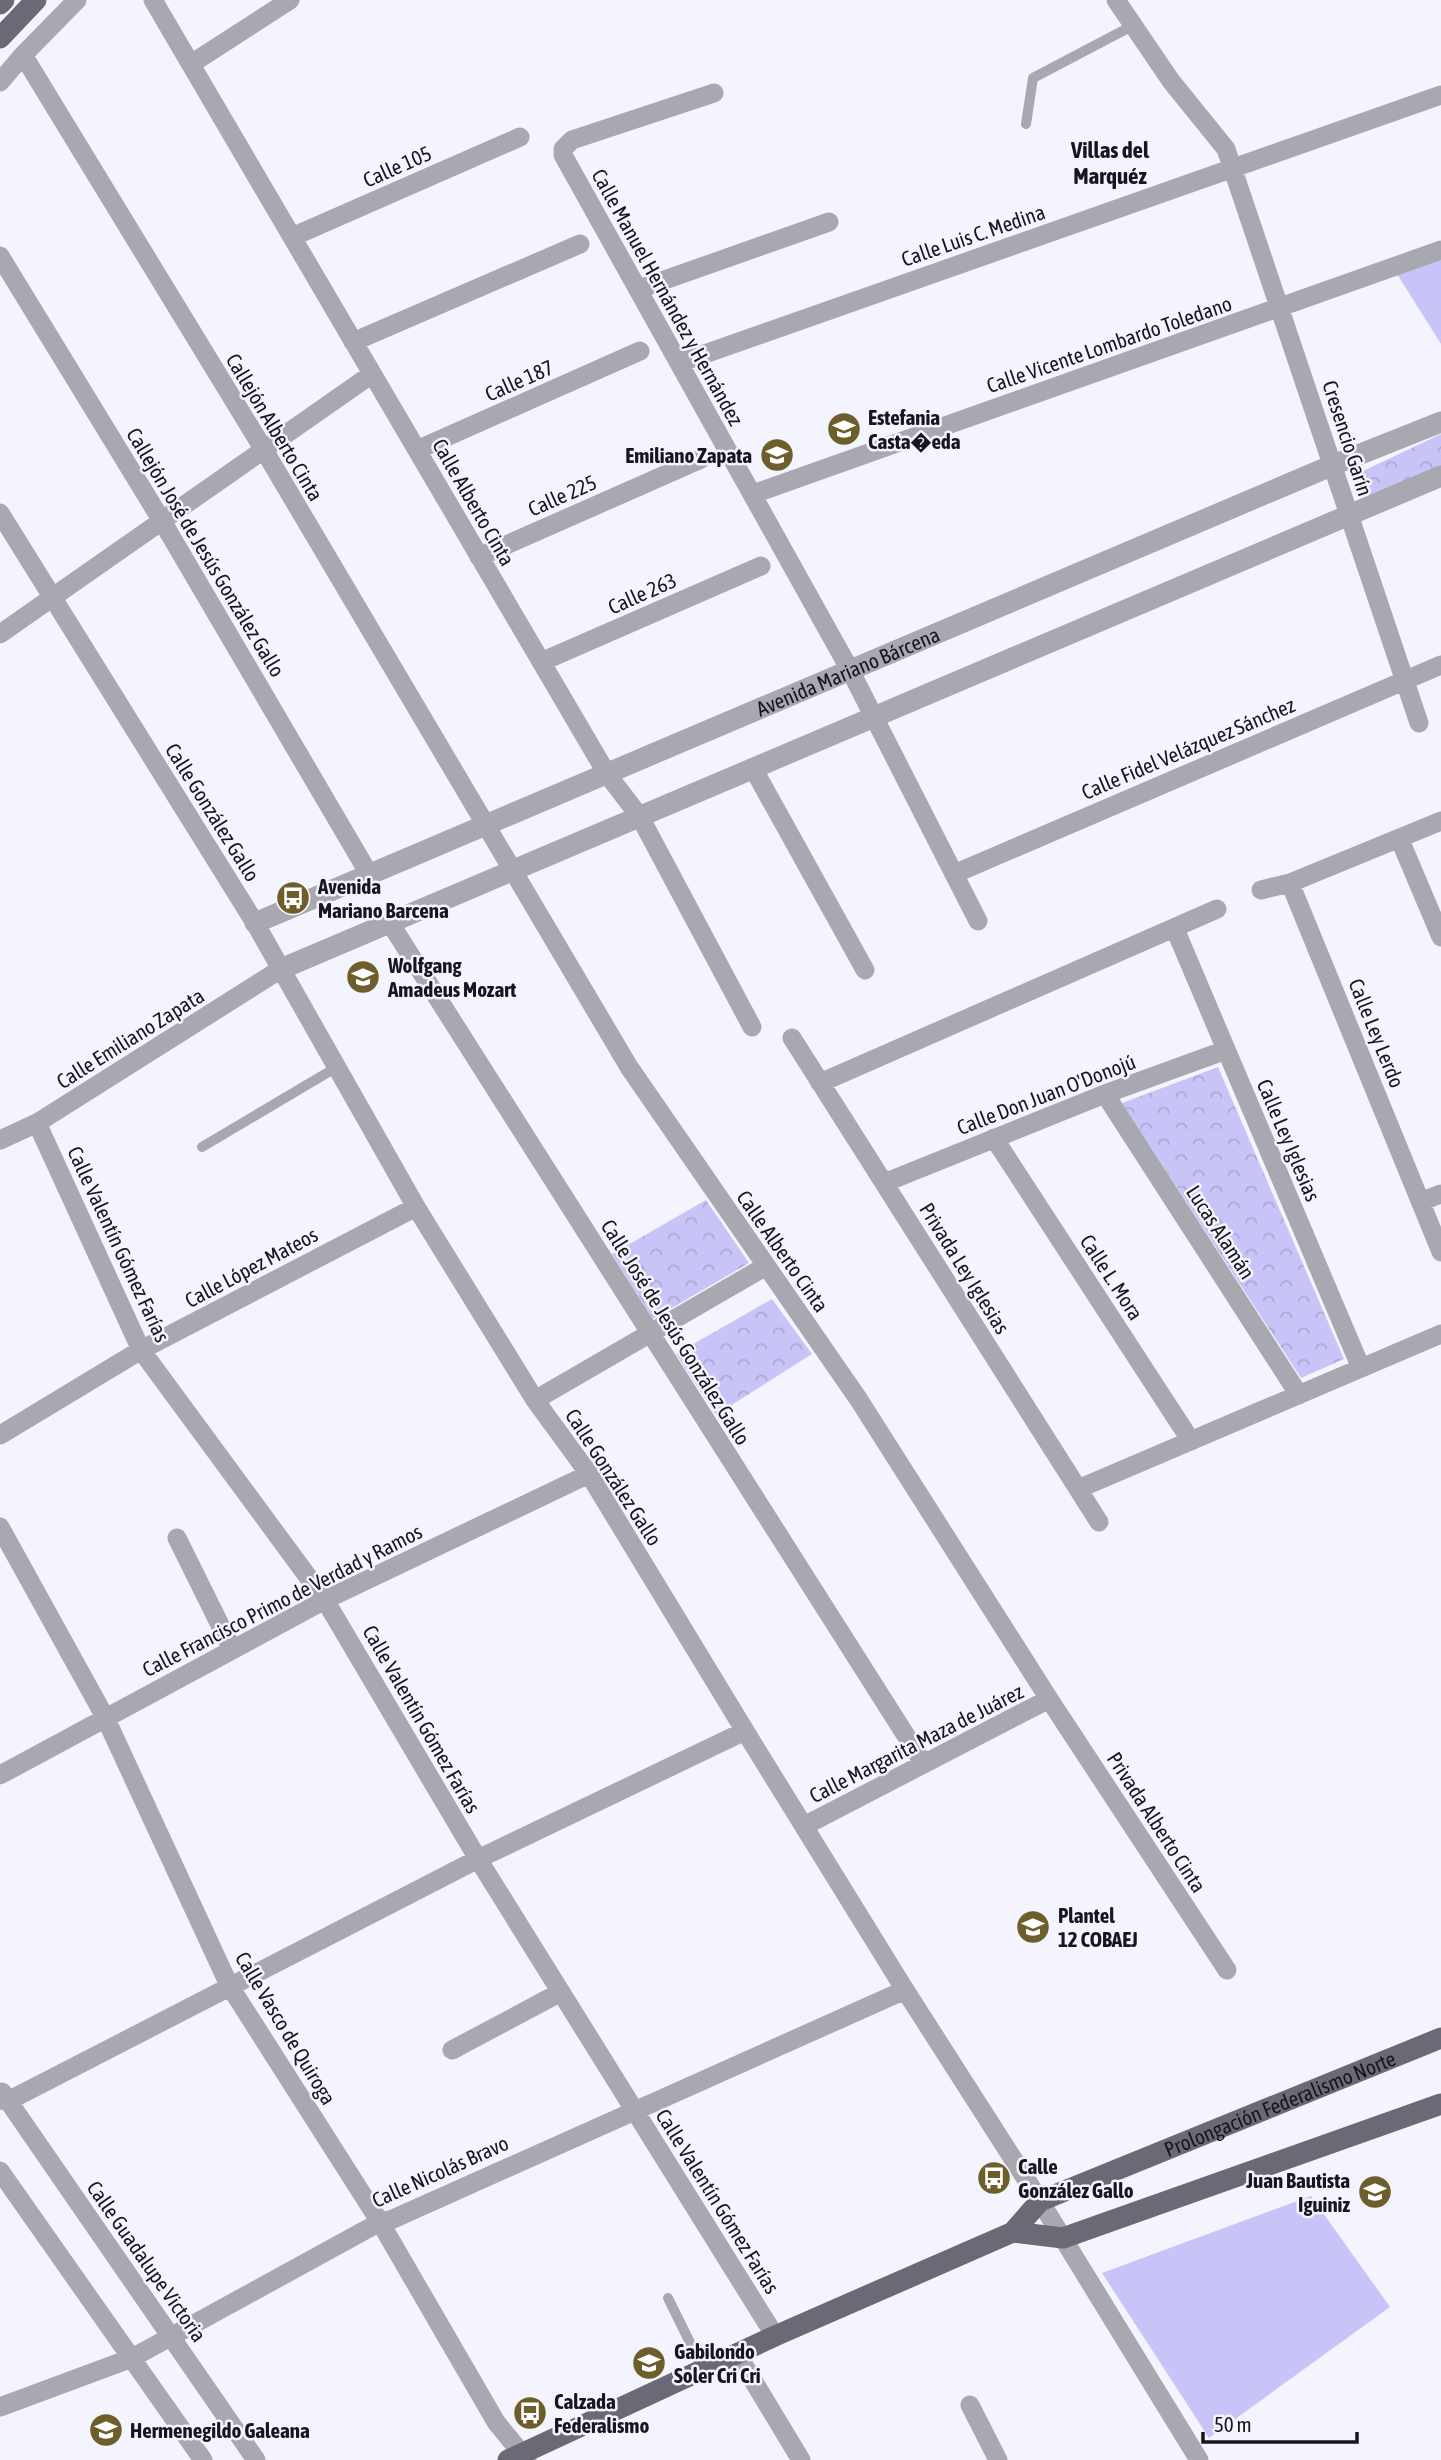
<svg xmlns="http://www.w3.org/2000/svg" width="1441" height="2460" viewBox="0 0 1441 2460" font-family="'Asap Condensed',sans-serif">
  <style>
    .park { fill: url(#park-crowns) }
    .pitch { fill: #c8c4f7 }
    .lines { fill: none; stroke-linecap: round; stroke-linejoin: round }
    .service { stroke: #a8a8b0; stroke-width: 10 }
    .minor { stroke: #a8a8b0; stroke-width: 19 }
    .tertiary { stroke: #a8a8b0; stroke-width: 21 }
    .primary { stroke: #6a6976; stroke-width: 21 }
    .labels { text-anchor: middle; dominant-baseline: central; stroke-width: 5; stroke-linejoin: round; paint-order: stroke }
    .street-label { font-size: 21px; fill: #16161c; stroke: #f4f4ff }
    .poi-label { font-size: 21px; font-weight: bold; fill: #16161c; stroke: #f4f4ff; text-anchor: start }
    .neighbourhood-label { font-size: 23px; font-weight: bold; fill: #16161c; stroke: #f4f4ff }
  </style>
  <defs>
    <pattern id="park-crowns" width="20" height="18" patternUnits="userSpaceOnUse" patternTransform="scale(1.75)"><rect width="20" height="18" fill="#c8c4f7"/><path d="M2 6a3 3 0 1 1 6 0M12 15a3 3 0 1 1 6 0" fill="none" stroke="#aba8d3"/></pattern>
  </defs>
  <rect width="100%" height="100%" fill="#f4f4ff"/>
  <!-- park -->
  <path class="park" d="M1441 434V469L1371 501 1361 472Z
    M1218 1067 1344 1359 1301 1378 1122 1103Z
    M706 1200 749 1263 653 1319 612 1254Z
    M772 1299 812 1354 716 1415 676 1354Z"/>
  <!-- pitch -->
  <path class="pitch" d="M1441 258V344L1397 274Z
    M1311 2196 1390 2307 1209 2438 1102 2273Z"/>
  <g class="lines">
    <!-- service -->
    <path class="service" d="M1026 124 1033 78 1132 26
      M202 1147 337 1067
      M668 2298 703 2369"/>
    <!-- minor -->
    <path class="minor" d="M153 0 607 774 640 817 752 1027
      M1116 0 1171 81 1226 149 1419 723
      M23 55 264 450 629 1067 859 1400 1049 1699 1227 1970
      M191 64 290 0
      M0 82 23 55 77 0
      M714 93 572 140 563 149V155L850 670 978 921
      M292 237 520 137
      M0 256 162 521 369 874
      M639 289 829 222
      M353 342 580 244
      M679 363 1441 95
      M417 450 640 351
      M753 494 1441 250
      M0 513 255 923 416 1207 535 1400 589 1474 745 1731 905 1990 1040 2201 1199 2460
      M479 557 701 459
      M0 634 372 374
      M541 662 761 566
      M753 768 865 970
      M1400 840 1441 937
      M954 874 1441 665
      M1290 883 1441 1252
      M1261 890 1290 883 1441 821
      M390 923 924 1764
      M1175 929 1361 1368
      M792 1038 1099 1522
      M820 1083 1217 909
      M1105 1094 1299 1395
      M37 1123 141 1350 325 1600 478 1859 775 2336
      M994 1138 1191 1441
      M0 1140 37 1123 281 969
      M884 1183 1105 1094 1226 1050
      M1422 1201 1441 1194
      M535 1400 766 1266
      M0 1435 141 1350 416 1207
      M1078 1489 1441 1334
      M0 1527 105 1717 229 1985 380 2222 496 2422 527 2460
      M177 1538 232 1649
      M0 1775 325 1600 589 1474
      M804 1826 1049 1699
      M452 2050 561 1992
      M2 2092 256 2460
      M0 2100 8 2101 478 1859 745 1731
      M0 2171 203 2460
      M737 2354 801 2460
      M970 2405 998 2460
      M0 2407 132 2358 380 2222 393 2219 905 1990"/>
    <!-- tertiary -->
    <g class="tertiary">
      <path id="s1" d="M255 923 1333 465 1441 422"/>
      <path d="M281 969 1441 476"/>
    </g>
    <!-- primary -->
    <g class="primary">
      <path d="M0 4 4 0"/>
      <path d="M0 38 36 0"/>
      <path d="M1013 2232 1063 2238 1441 2104"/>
      <path id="s2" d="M508 2460 775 2336 1013 2232 1040 2201 1441 2038"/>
    </g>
  </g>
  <!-- icons -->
  <defs>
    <g id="school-disc" transform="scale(1.75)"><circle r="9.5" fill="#6e5e2b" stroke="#f4f4ff"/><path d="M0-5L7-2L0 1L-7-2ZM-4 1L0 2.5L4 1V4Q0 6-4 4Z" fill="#fff"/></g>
    <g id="bus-disc" transform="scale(1.75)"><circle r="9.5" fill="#6e5e2b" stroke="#f4f4ff"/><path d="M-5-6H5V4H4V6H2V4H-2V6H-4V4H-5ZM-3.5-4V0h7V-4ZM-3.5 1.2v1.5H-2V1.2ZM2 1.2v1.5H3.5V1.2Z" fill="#fff"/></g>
    <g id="university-disc" transform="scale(1.75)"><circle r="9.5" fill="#6e5e2b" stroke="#f4f4ff"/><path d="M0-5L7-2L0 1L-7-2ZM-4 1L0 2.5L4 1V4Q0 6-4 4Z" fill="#fff"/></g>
  </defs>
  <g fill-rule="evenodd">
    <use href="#school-disc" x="844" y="429"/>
    <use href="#school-disc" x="777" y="455"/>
    <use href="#bus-disc" x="293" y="898"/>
    <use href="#school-disc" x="363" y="977"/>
    <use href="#university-disc" x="1033" y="1927"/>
    <use href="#bus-disc" x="994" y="2178"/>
    <use href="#school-disc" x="1375" y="2192"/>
    <use href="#school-disc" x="649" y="2363"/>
    <use href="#bus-disc" x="530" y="2413"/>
    <use href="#school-disc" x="106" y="2430"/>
  </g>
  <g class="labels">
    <!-- street labels -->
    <g class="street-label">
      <text transform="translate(397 166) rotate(-24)">Calle 105</text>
      <text transform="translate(973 235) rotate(-19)">Calle Luis C. Medina</text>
      <text transform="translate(668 297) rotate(61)">Calle Manuel Hernández y Hernández</text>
      <text transform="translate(1109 344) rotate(-19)">Calle Vicente Lombardo Toledano</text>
      <text transform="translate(519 380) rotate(-24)">Calle 187</text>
      <text transform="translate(275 427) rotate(59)">Callejón Alberto Cinta</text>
      <text transform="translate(1348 438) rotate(72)">Cresencio Garín</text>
      <text transform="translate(562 495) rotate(-24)">Calle 225</text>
      <text transform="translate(474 502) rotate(60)">Calle Alberto Cinta</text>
      <text transform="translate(206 552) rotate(59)">Callejón José de Jesús González Gallo</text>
      <text transform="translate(642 593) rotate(-24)">Calle 263</text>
      <text stroke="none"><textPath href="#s1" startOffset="644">Avenida Mariano Bárcena</textPath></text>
      <text transform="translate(1188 748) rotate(-23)">Calle Fidel Velázquez Sánchez</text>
      <text transform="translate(213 812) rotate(58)">Calle González Gallo</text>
      <text transform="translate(1377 1033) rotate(68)">Calle Ley Lerdo</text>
      <text transform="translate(130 1038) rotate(-32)">Calle Emiliano Zapata</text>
      <text transform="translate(1046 1094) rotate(-21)">Calle Don Juan O'Donojú</text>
      <text transform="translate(1289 1140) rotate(67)">Calle Ley Iglesias</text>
      <text transform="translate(1221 1232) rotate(57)">Lucas Alamán</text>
      <text transform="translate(119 1244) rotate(65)">Calle Valentín Gómez Farías</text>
      <text transform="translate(783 1251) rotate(55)">Calle Alberto Cinta</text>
      <text transform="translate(251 1267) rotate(-28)">Calle López Mateos</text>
      <text transform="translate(965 1268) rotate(58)">Privada Ley Iglesias</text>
      <text transform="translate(1112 1277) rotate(57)">Calle L. Mora</text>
      <text transform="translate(676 1332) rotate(58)">Calle José de Jesús González Gallo</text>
      <text transform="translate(614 1477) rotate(57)">Calle González Gallo</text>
      <text transform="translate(282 1600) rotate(-27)">Calle Francisco Primo de Verdad y Ramos</text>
      <text transform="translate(422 1719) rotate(60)">Calle Valentín Gómez Farías</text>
      <text transform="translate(916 1743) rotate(-27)">Calle Margarita Maza de Juárez</text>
      <text transform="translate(1157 1822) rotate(57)">Privada Alberto Cinta</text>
      <text transform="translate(286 2028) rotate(59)">Calle Vasco de Quiroga</text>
      <text stroke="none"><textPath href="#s2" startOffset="854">Prolongación Federalismo Norte</textPath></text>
      <text transform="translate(440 2171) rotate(-24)">Calle Nicolás Bravo</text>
      <text transform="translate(718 2201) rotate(58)">Calle Valentín Gómez Farías</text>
      <text transform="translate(147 2261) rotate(55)">Calle Guadalupe Victoria</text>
    </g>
    <!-- poi labels -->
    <g class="poi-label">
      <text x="868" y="417">Estefania<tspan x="868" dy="24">Casta�eda</tspan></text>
      <text x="752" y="455" text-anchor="end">Emiliano Zapata</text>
      <text x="318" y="886">Avenida<tspan x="318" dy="24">Mariano Barcena</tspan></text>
      <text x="388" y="965">Wolfgang<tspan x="388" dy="24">Amadeus Mozart</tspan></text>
      <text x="1058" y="1915">Plantel<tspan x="1058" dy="24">12 COBAEJ</tspan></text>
      <text x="1018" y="2166">Calle<tspan x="1018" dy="24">González Gallo</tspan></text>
      <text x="1350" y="2180" text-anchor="end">Juan Bautista<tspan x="1350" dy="24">Iguiniz</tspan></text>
      <text x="674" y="2351">Gabilondo<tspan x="674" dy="24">Soler Cri Cri</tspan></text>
      <text x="554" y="2401">Calzada<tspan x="554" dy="24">Federalismo</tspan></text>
      <text x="130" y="2430">Hermenegildo Galeana</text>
    </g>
    <!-- neighbourhood labels -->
    <g class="neighbourhood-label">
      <text x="1110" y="150">Villas del<tspan x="1110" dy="26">Marquéz</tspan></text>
    </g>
  </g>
  <!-- scale -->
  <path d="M1203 2432v10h154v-10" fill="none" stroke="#16161c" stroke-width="3.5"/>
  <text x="1214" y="2432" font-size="21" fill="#16161c" stroke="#f4f4ff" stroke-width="5" paint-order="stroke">50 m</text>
</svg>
